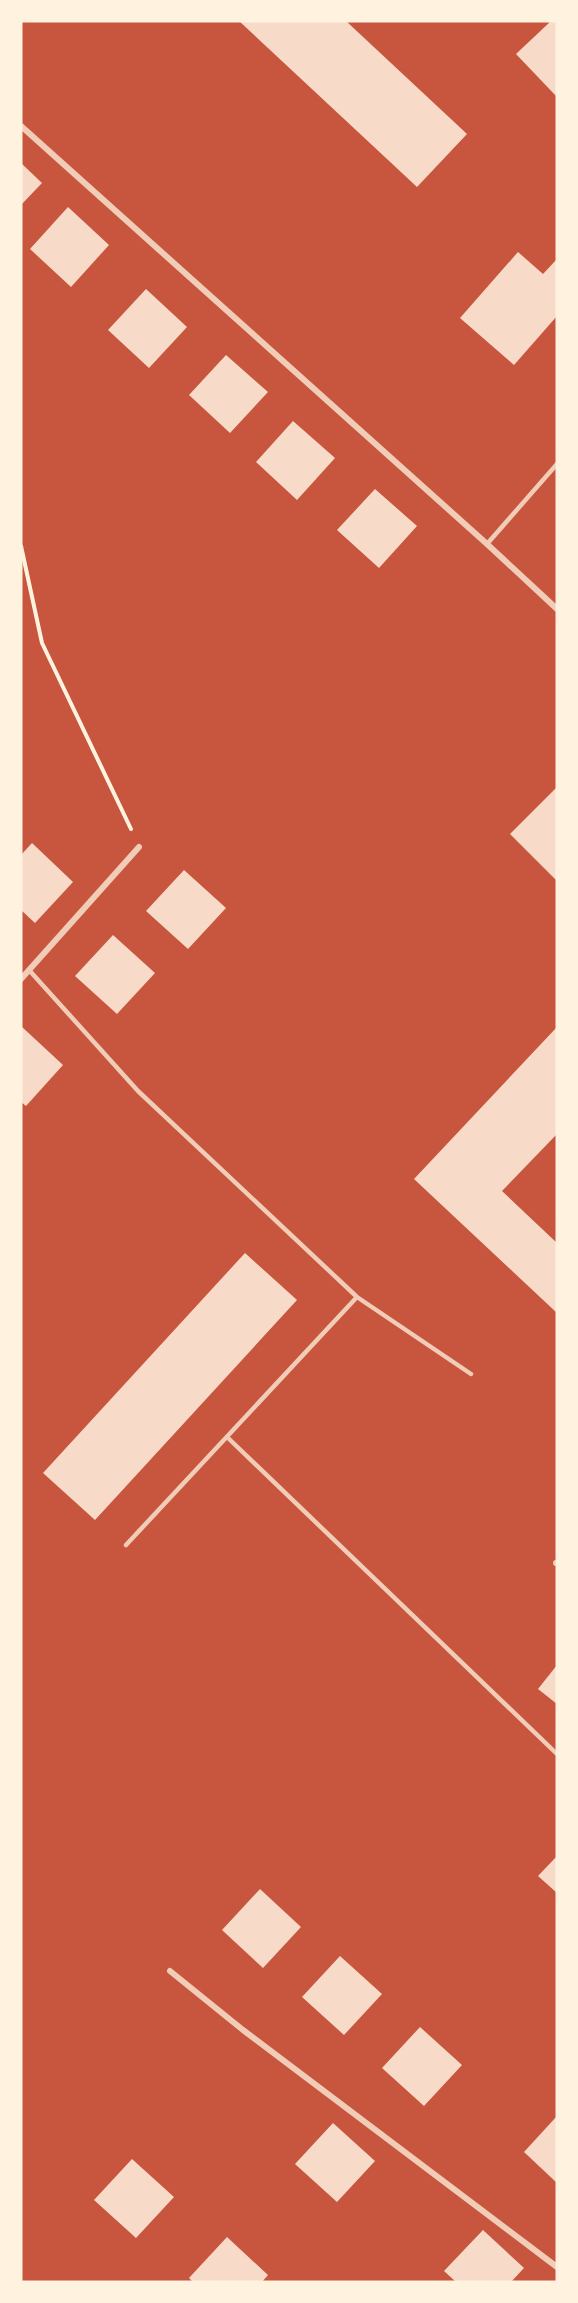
<svg xmlns="http://www.w3.org/2000/svg" width="578" height="2303" viewBox="0 0 578 2303" font-family="'Golos Text',sans-serif">
  <style>
    .building { fill: #f7dbc8 }
    .lines { fill: none; stroke-linecap: round; stroke-linejoin: round }
    .path { stroke: #fff3e0; stroke-width: 4 }
    .service { stroke: #f1ccb7; stroke-width: 4.5 }
    .minor { stroke: #f1ccb7; stroke-width: 6 }
  </style>
  <rect width="100%" height="100%" fill="#c8553d"/>
  <!-- building -->
  <path class="building" d="M239 21H346L467 134 417 187Z
    M551 21H557V97L516 54Z
    M21 163 42 183 21 205Z
    M68 207 109 245 71 287 30 249Z
    M518 252 543 274 557 259V316L514 365 460 318Z
    M146 289 187 327 149 368 108 330Z
    M226 355 268 392 230 433 189 395Z
    M293 421 335 458 297 500 256 462Z
    M375 489 417 526 379 568 337 530Z
    M557 787V881L510 834Z
    M32 843 73 882 35 923 21 910V855Z
    M184 870 226 908 188 949 146 911Z
    M113 935 155 973 117 1014 75 976Z
    M21 1026 63 1065 26 1106 21 1102Z
    M557 1027V1134L502 1191 557 1243V1313L414 1179Z
    M245 1253 297 1300 95 1520 43 1473Z
    M557 1665V1704L538 1689Z
    M557 1856V1893L538 1876Z
    M260 1889 301 1927 263 1968 222 1930Z
    M340 1956 382 1994 344 2035 302 1997Z
    M420 2027 462 2065 424 2106 382 2068Z
    M557 2116V2183L524 2152Z
    M333 2123 375 2161 337 2202 295 2164Z
    M132 2159 174 2197 136 2238 94 2200Z
    M483 2230 524 2268 511 2282H456L444 2271Z
    M227 2237 268 2275 262 2282H193L189 2278Z"/>
  <g class="lines">
    <!-- path -->
    <path class="path" d="M21 546 42 643 131 829"/>
    <!-- service -->
    <path class="service" d="M487 544 557 464
      M29 970 138 1091 357 1297 471 1374
      M227 1437 557 1754
      M126 1545 357 1297"/>
    <!-- minor -->
    <path class="minor" d="M21 126 487 544 557 609
      M21 979 139 847
      M556 1563H557
      M170 1971 243 2030 557 2267"/>
  </g>
  <!-- border -->
  <rect width="578" height="2303" fill="none" stroke="#fff3e0" stroke-width="45"/>
</svg>
